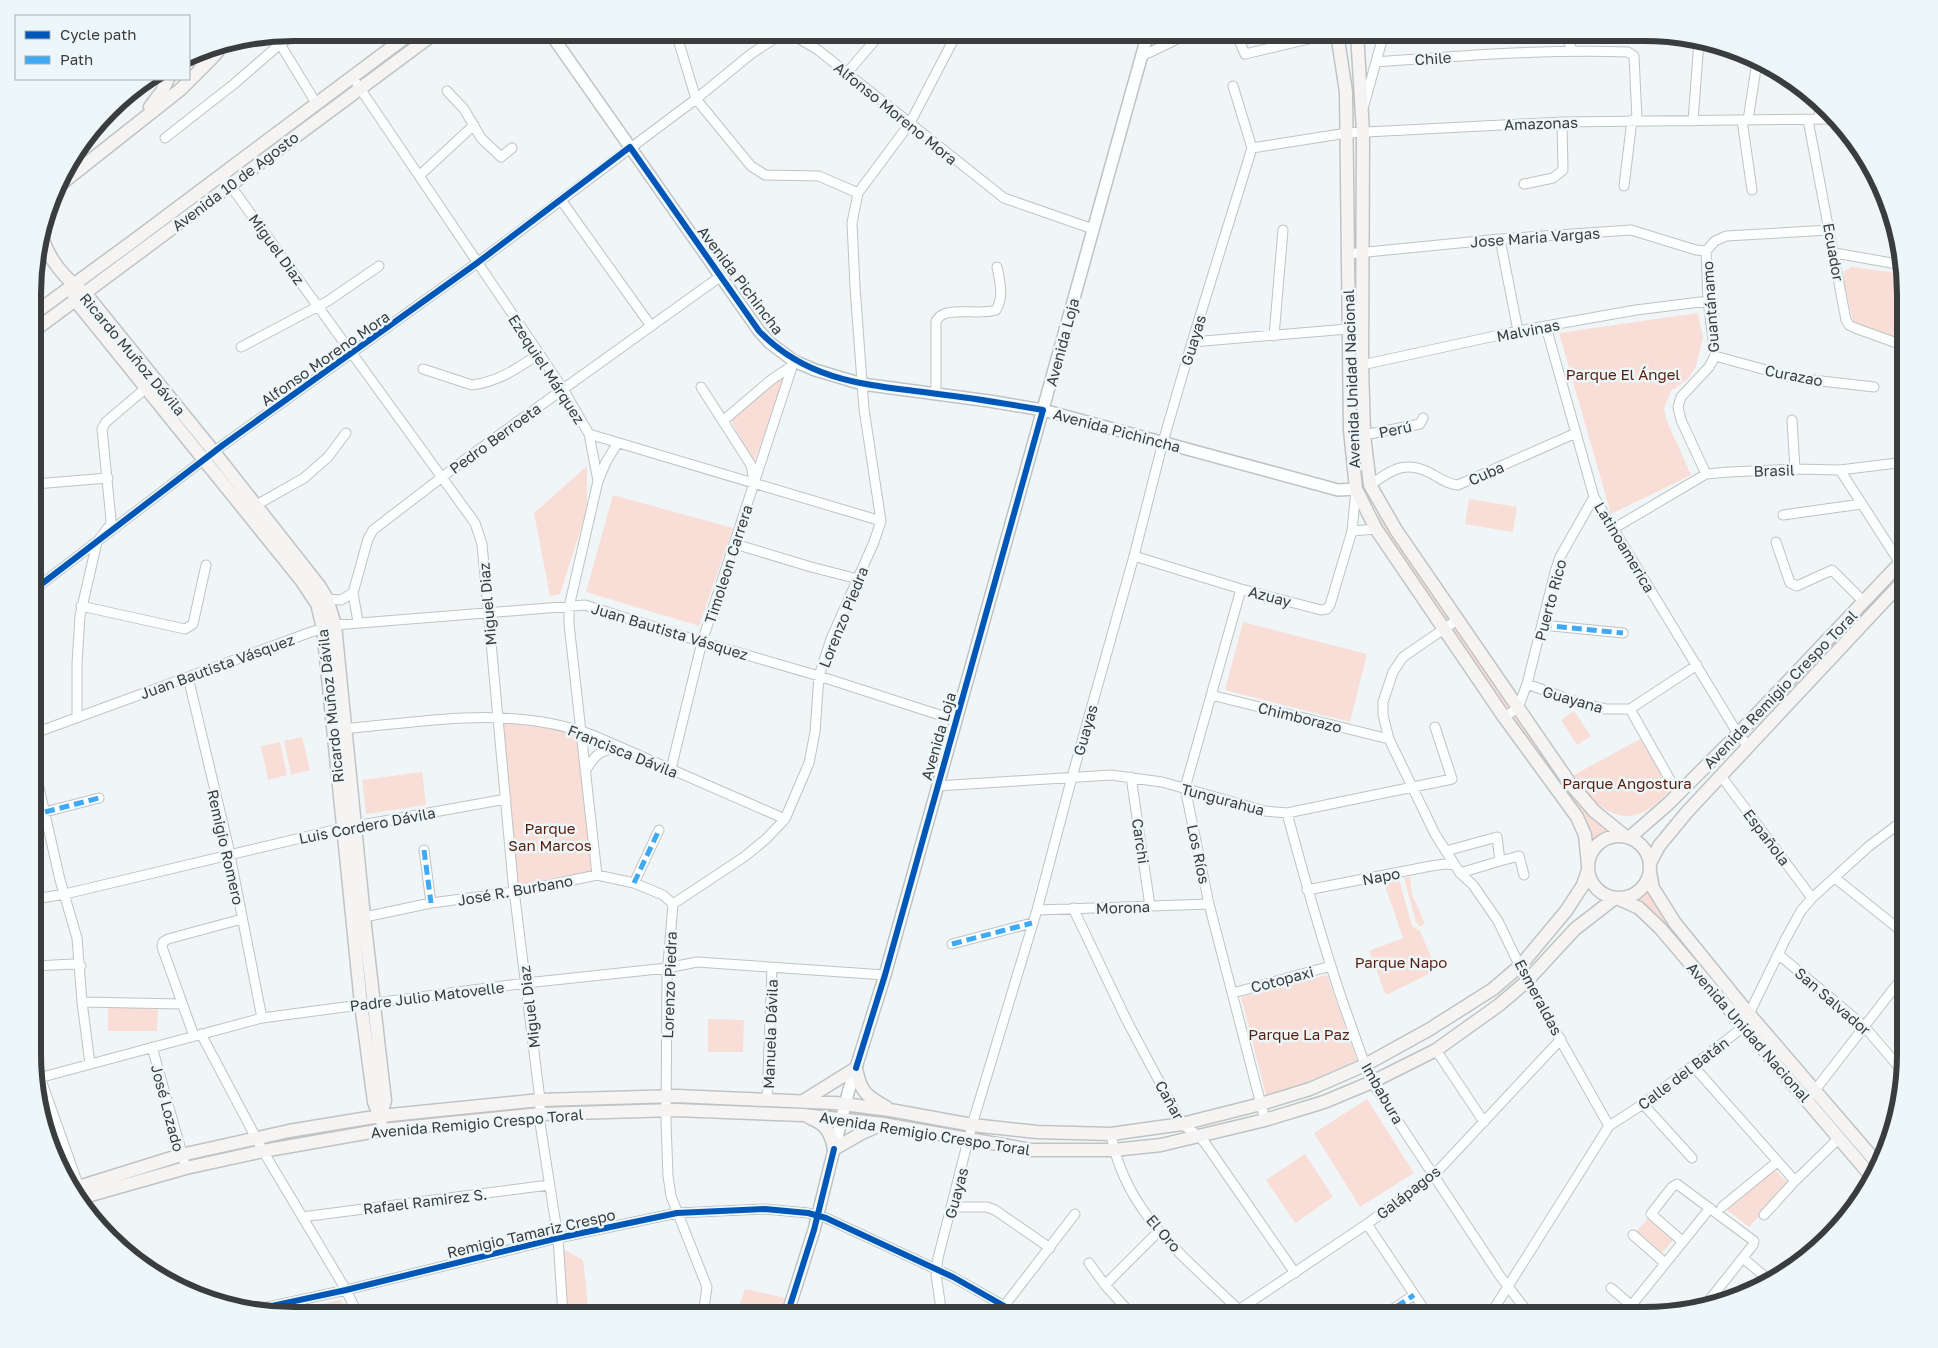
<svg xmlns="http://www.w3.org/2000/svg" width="1938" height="1348" viewBox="0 0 1938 1348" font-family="'Golos Text',sans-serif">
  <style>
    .green { fill: #f8ded6 }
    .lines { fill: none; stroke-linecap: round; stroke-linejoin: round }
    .minor-casing { stroke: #bfc3c4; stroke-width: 11 }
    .tertiary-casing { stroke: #bfc3c4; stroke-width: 14 }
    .secondary-casing { stroke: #bfc3c4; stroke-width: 15 }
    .minor { stroke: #fdfefe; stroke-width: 9 }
    .tertiary { stroke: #fdfefe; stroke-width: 11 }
    .secondary { stroke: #f6f3f3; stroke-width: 12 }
    .quiet { stroke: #3fa9f5; stroke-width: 5; stroke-dasharray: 10 5; stroke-linecap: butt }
    .cycleway-casing { stroke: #edf7fa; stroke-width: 9 }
    .cycleway { stroke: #0057b8; stroke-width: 6 }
    .labels { text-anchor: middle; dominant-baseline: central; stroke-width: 5; stroke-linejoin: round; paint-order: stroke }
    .street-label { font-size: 15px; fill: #393d3e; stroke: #edf7fa }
    .park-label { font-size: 15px; fill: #581f0d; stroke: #edf7fa }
    .rim { fill: none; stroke: #393d3e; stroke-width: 6 }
  </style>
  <rect width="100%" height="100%" fill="#f0f6f7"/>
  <!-- green -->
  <path class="green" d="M153 79 150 86 80 151 121 98Z
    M1852 267 1904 274 1905 341 1858 327 1853 321 1843 278 1844 271Z
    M1698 313 1703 338 1696 366 1688 379 1671 391 1664 408 1666 419 1691 475 1611 514 1559 333Z
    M787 374 754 462 730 419Z
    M587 466V510L560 594 550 596 534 513Z
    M613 495 733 528 699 626 586 592Z
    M1469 499 1517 507 1513 532 1465 524Z
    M1378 514 1391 533 1516 708 1505 715 1444 629 1371 520Z
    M1243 622 1367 654 1350 722 1225 690Z
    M1517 710 1547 756 1622 836C1607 835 1599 840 1590 852L1587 840 1506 717Z
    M1574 711 1591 736 1577 745 1561 720Z
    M501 721C515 723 563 726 573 735 575 736 576 739 577 742L593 872 516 887Z
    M302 737 310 770 291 775 284 741Z
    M1640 739 1672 789C1652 810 1630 827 1602 807 1591 800 1581 786 1572 776Z
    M280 742 287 775 268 780 261 746Z
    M422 772 426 805 366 814 362 780Z
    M1410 877 1412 894 1425 924 1420 927 1416 922 1404 878Z
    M1399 879 1412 926 1420 931 1437 970 1386 995 1369 951 1403 938 1384 883Z
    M1649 881 1748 1014 1743 1023 1662 929 1623 899 1637 894Z
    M1327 975 1357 1060 1310 1081 1266 1095 1241 997Z
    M108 1005 158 1007 157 1031H108Z
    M708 1019 744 1020 743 1052H708Z
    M1367 1099 1414 1173 1360 1207 1314 1133Z
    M1305 1154 1333 1197 1295 1223 1266 1180Z
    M1775 1170 1789 1184 1749 1227 1726 1209Z
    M1649 1217 1674 1239 1661 1254 1636 1232Z
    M561 1248 583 1260 589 1315H569Z
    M745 1289 786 1298 781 1315H742L745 1307 739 1305Z
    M340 1300 347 1312 342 1315H277Z"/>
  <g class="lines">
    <!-- minor casing -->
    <g class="minor-casing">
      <path id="minor" d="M676 33 696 99 751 166 765 175 819 176 858 193
        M1236 33 1245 54 1334 33
        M1369 33 1383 35
        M1565 33 1572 50
        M280 44 295 33
        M1142 56 1190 33
        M1376 62C1460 56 1544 49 1628 52L1634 56 1637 120
        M847 73 881 33
        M357 84 563 389 589 434 881 521
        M1233 86 1252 148
        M447 91 464 109 481 138 501 157 512 148
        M1364 105 1384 33
        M1819 119 1820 106
        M1742 120 1752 190
        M1748 120 1757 62
        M1808 120 1846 320 1849 325 1855 328 1905 346
        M1693 121 1699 41
        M165 138 234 84 280 44 316 103
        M1252 148 1347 133 1562 122 1832 119
        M419 176 474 125
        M227 181 475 523 482 544 513 882 540 1100V1123L558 1238 563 1315
        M1524 184 1553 178 1563 170 1562 122
        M1624 186 1632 120
        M561 200 651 326
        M1500 239 1518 331
        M1835 253 1903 265
        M1347 254 1500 239 1631 230 1696 250 1706 251
        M1546 327 1594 497 1738 734 1749 747
        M1274 336 1283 230
        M1192 342 1348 329
        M241 347 328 301 379 266
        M1715 356 1795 378 1874 387
        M1357 366 1518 331 1636 310 1708 301
        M423 369 472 385C498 382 518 368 539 354
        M701 387 751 465 754 481
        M936 393V321C938 319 939 316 942 315 953 308 981 315 996 310 1004 297 1000 282 997 267
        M724 420 771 380 793 365
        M1792 420 1795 469
        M589 434 598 481 569 607V624L597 875
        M1364 435 1420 424 1423 418
        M1840 470 1905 462
        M1706 474 1681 420 1678 407 1681 397 1709 367 1715 356 1708 301 1706 251 1715 241 1726 236 1830 230
        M598 481 606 462 617 444
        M35 484 108 478
        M1370 485C1393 469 1407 459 1434 475 1443 480 1448 484 1458 485L1576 433
        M251 508 304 478 328 457 346 433
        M1783 515 1861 504
        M1613 529 1706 474 1729 472 1795 469 1840 470 1900 563
        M1352 531 1376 529
        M1776 542 1790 583 1797 586 1832 570 1864 602
        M735 544 811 567 858 579
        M1134 556 1241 589 1321 610 1327 609 1330 605 1352 531 1356 489
        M35 589 223 445 477 263 696 99 751 54 783 33 798 38 818 50 1004 198 1093 229
        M1241 589 1185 788 1209 904 1265 1120
        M327 599 341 600 353 593
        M81 606 185 629 193 624 206 565
        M1457 620 1403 657 1393 672 1383 702V715L1389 739 1435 834 1460 873 1473 885 1498 921 1527 981 1609 1126
        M358 622 353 593 368 539 373 530 467 458 721 276
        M1542 625 1623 633
        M188 677 228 845 262 1018
        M1527 684 1582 704 1606 709H1630L1697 665
        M1211 695 1389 739
        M1630 709 1678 794
        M1504 717 1518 708 1527 684 1555 572 1560 557 1594 497
        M77 718V664L80 616 97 542 110 525 111 520 102 429 106 422 146 388
        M341 729C428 722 510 704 595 736L785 819
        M35 733 311 632 335 625 585 605 702 642 819 676 955 720
        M671 769 702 642 794 361
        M35 770 60 880 77 938 82 1002 90 1064
        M585 771C596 754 599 750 620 748
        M1721 776 1812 898
        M1131 777 1150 906
        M937 786 1111 775 1162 782 1265 811 1287 813 1452 779 1435 727
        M45 812 99 798
        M1287 813C1304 877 1322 941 1343 1003 1353 1030 1361 1056 1372 1082L1500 1276 1530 1315
        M424 850 431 903
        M1446 851 1497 837 1500 861 1460 873
        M1500 861 1519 856 1524 875
        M1835 878 1905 934
        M634 883 659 830
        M1307 890 1431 866 1445 864 1455 865
        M35 899 65 894 334 830 506 799
        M1073 908 1127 1021 1182 1124 1200 1137 1205 1143 1295 1273
        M1037 910 1209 904
        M360 918 431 903 515 892 597 875 634 883 663 895 673 904
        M952 944 1032 923
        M1778 954 1864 1026 1904 1073
        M35 966 73 964 81 966
        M1233 993 1331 966
        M82 1002 182 1004
        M201 1034 263 1151 346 1290 358 1315
        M194 1036 162 947 163 942 168 939 242 919
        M152 1047 186 1168
        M1436 1050 1484 1122
        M1694 1067 1795 1181 1839 1138
        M40 1077 79 1187
        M35 1079 262 1018 526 983 667 968 697 962 885 975
        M1812 1094 1905 974
        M767 1100 772 968
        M1643 1104 1692 1158
        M1111 1134C1125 1215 1189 1260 1244 1315
        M952 1207H987L995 1210 1050 1248
        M1722 1207 1777 1162
        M1764 1215 1795 1181
        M302 1217 549 1185
        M1367 1224 1428 1315
        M1633 1235 1665 1263
        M1682 1241 1651 1214 1672 1187 1677 1184 1754 1241 1753 1245 1703 1308
        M1743 1258 1770 1281
        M1089 1263 1105 1285 1132 1315
        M1105 1285 1158 1232
        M1611 1288 1642 1315
        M1005 1305 1075 1214
        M1631 1306 1710 1208
        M253 1310 346 1290 558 1238 677 1213 765 1209 808 1213 826 1218 953 1277 1020 1315
        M703 1315 707 1287 671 1196 668 1176 666 1122 667 976 673 904 744 857 766 839 785 819 809 763 815 732 819 676 831 639 874 542 881 521 864 409 855 287 852 223 858 193 910 123 957 33
        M942 1315 936 1275 938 1258 972 1125 1037 910 1072 777 1134 556 1163 442 1192 342 1252 148
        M1231 1315 1367 1224 1434 1175 1561 1039
        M1384 1315 1414 1295
        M1490 1315 1609 1126 1643 1104 1737 1032 1749 1014 1785 940 1801 911 1812 898 1868 847 1905 819"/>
    </g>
    <!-- tertiary casing -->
    <g class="tertiary-casing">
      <path id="tertiary" d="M550 33 759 331 770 343 794 361 815 370 862 384 989 401 1043 410 1338 490 1356 489
        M787 1315 814 1230 848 1093 885 975 1148 33"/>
    </g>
    <!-- secondary casing -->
    <g class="secondary-casing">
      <path id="secondary" d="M1337 33 1346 92 1350 430 1356 489 1376 529 1504 717 1577 817 1585 835 1588 865
        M1357 33 1363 132 1362 365 1364 435 1370 485 1396 530 1569 782 1594 811 1626 837
        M189 56C200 64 214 61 220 47
        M150 107 162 91 168 79
        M57 187 181 89 212 58
        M42 236C48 259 66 280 85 293L214 452 320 587 327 599 335 625 364 917 385 1101 380 1116
        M72 285 75 300 301 580 317 604 323 628 361 1004 374 1102 381 1120
        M35 313 136 239 411 33
        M35 330 435 33
        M1588 867a31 31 0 1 1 62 0a31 31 0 1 1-62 0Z
        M1629 838 1668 804 1738 734 1905 558
        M1650 863 1659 846 1687 812 1905 579
        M1650 872 1653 888 1675 923 1749 1014 1878 1164
        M1619 899 1639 908 1660 928 1871 1176
        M803 1101 856 1068C860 1091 866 1096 886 1107
        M810 1118C826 1124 831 1133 834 1149L860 1134 882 1124
        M72 1189 181 1155 289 1131 380 1116 540 1100 676 1096 835 1103 890 1110 972 1125 1037 1132 1111 1134 1182 1124 1261 1104 1310 1089 1365 1065 1430 1029 1493 989 1521 965 1566 911 1583 885 1588 870
        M80 1198 186 1168 263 1151 382 1130 540 1114 675 1110 803 1115 883 1124 1031 1150H1114L1161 1145 1265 1120 1324 1102 1372 1082 1436 1050 1499 1005 1527 981 1575 929 1615 898"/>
    </g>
    <!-- minor -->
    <use href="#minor" class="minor"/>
    <!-- tertiary -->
    <use href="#tertiary" class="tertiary"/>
    <!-- secondary -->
    <use href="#secondary" class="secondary"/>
    <!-- quiet -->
    <path class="quiet" d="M1542 625 1623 633
      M45 812 99 798
      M424 850 431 903
      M634 883 659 830
      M952 944 1032 923
      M1384 1315 1414 1295"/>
    <!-- cycleway casing -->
    <g class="cycleway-casing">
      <path id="cycleway" d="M35 589 223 445 477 263 630 147 759 331C809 383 870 385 938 394 973 398 1008 404 1043 410L885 975 856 1068
        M253 1310 346 1290 558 1238 677 1213 765 1209 808 1213 826 1218 953 1277 1020 1315
        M787 1315 814 1230 834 1149"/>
    </g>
    <!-- cycleway -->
    <use href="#cycleway" class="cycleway"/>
  </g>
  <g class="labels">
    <!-- street labels -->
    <g class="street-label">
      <text transform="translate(1433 58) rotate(-4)">Chile</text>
      <text transform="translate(896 113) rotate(39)">Alfonso Moreno Mora</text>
      <text transform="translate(1541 123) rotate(-2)">Amazonas</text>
      <text transform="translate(235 181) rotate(-37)">Avenida 10 de Agosto</text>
      <text transform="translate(1535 237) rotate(-4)">Jose Maria Vargas</text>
      <text transform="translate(277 249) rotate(54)">Miguel Diaz</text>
      <text transform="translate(1834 252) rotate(80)">Ecuador</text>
      <text transform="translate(741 280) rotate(53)">Avenida Pichincha</text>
      <text transform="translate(1710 307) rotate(-94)">Guantánamo</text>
      <text transform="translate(1528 330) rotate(-11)">Malvinas</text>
      <text transform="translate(1193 340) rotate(-73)">Guayas</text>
      <text transform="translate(1062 342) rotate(-75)">Avenida Loja</text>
      <text transform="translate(133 354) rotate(50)">Ricardo Muñoz Dávila</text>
      <text transform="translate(325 358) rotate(-35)">Alfonso Moreno Mora</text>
      <text transform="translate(547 369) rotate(57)">Ezequiel Márquez</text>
      <text transform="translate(1794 375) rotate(11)">Curazao</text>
      <text transform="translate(1351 379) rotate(-92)">Avenida Unidad Nacional</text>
      <text transform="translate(1395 429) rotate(-12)">Perú</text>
      <text transform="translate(1117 430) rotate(15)">Avenida Pichincha</text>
      <text transform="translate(495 438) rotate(-36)">Pedro Berroeta</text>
      <text transform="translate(1774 470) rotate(-2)">Brasil</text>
      <text transform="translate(1486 473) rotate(-24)">Cuba</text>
      <text transform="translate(1625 547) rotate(59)">Latinoamerica</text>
      <text transform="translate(728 564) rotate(-72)">Timoleon Carrera</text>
      <text transform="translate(1270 596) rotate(15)">Azuay</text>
      <text transform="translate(1550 600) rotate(-75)">Puerto Rico</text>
      <text transform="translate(487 604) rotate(-95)">Miguel Diaz</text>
      <text transform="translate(843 617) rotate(-68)">Lorenzo Piedra</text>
      <text transform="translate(670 631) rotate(17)">Juan Bautista Vásquez</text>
      <text transform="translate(217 666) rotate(-20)">Juan Bautista Vásquez</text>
      <text transform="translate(1780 689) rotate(-46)">Avenida Remigio Crespo Toral</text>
      <text transform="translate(1573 699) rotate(16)">Guayana</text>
      <text transform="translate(330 706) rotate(-96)">Ricardo Muñoz Dávila</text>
      <text transform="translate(1300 717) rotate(14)">Chimborazo</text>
      <text transform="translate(1085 730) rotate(-74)">Guayas</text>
      <text transform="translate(938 736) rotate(-74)">Avenida Loja</text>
      <text transform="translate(623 751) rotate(22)">Francisca Dávila</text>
      <text transform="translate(1223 799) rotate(15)">Tungurahua</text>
      <text transform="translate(367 825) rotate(-11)">Luis Cordero Dávila</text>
      <text transform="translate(1767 837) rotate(53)">Española</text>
      <text transform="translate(1141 841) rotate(82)">Carchi</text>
      <text transform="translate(226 847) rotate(77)">Remigio Romero</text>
      <text transform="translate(1199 854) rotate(78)">Los Ríos</text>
      <text transform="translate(1381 876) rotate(-11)">Napo</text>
      <text transform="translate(515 890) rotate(-10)">José R. Burbano</text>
      <text transform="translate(1123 907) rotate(-2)">Morona</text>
      <text transform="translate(1282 979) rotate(-15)">Cotopaxi</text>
      <text transform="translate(669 985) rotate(-88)">Lorenzo Piedra</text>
      <text transform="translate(427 996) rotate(-7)">Padre Julio Matovelle</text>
      <text transform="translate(1539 997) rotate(62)">Esmeraldas</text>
      <text transform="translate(1833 1001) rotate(41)">San Salvador</text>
      <text transform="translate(529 1007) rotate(-97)">Miguel Diaz</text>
      <text transform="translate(1749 1032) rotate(49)">Avenida Unidad Nacional</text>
      <text transform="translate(770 1034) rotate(-88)">Manuela Dávila</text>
      <text transform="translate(1683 1073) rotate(-37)">Calle del Batán</text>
      <text transform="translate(1383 1093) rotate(60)">Imbabura</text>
      <text transform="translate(1170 1100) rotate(61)">Cañar</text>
      <text transform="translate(168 1108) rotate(75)">José Lozado</text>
      <text transform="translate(477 1123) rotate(-5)">Avenida Remigio Crespo Toral</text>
      <text transform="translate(925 1133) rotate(9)">Avenida Remigio Crespo Toral</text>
      <text transform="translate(1408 1192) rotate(-38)">Galápagos</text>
      <text transform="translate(956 1193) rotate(-75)">Guayas</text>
      <text transform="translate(425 1201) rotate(-7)">Rafael Ramirez S.</text>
      <text transform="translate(531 1233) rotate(-13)">Remigio Tamariz Crespo</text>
      <text transform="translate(1164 1233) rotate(49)">El Oro</text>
    </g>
    <!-- park labels -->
    <g class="park-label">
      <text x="1623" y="374">Parque El Ángel</text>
      <text x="1627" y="783">Parque Angostura</text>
      <text x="550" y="828">Parque<tspan x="550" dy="17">San Marcos</tspan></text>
      <text x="1401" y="962">Parque Napo</text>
      <text x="1299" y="1034">Parque La Paz</text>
    </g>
  </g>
  <!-- crop -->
  <path d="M0 0H1938V1348H0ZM294 41H1644A253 253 0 0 1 1897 294V1054A253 253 0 0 1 1644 1307H294A253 253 0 0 1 41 1054V294A253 253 0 0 1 294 41Z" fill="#edf7fa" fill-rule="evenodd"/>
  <path class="rim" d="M294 41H1644A253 253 0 0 1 1897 294V1054A253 253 0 0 1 1644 1307H294A253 253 0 0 1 41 1054V294A253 253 0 0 1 294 41Z"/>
  <!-- legend -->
  <rect x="15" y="15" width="175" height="65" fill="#edf7fa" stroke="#a5adaf"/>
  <rect x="25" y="31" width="25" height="8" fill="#0057b8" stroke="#a5adaf"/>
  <text x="60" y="40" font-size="15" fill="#393d3e">Cycle path</text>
  <rect x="25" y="56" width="25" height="8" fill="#3fa9f5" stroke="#a5adaf"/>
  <text x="60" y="65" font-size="15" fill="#393d3e">Path</text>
</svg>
